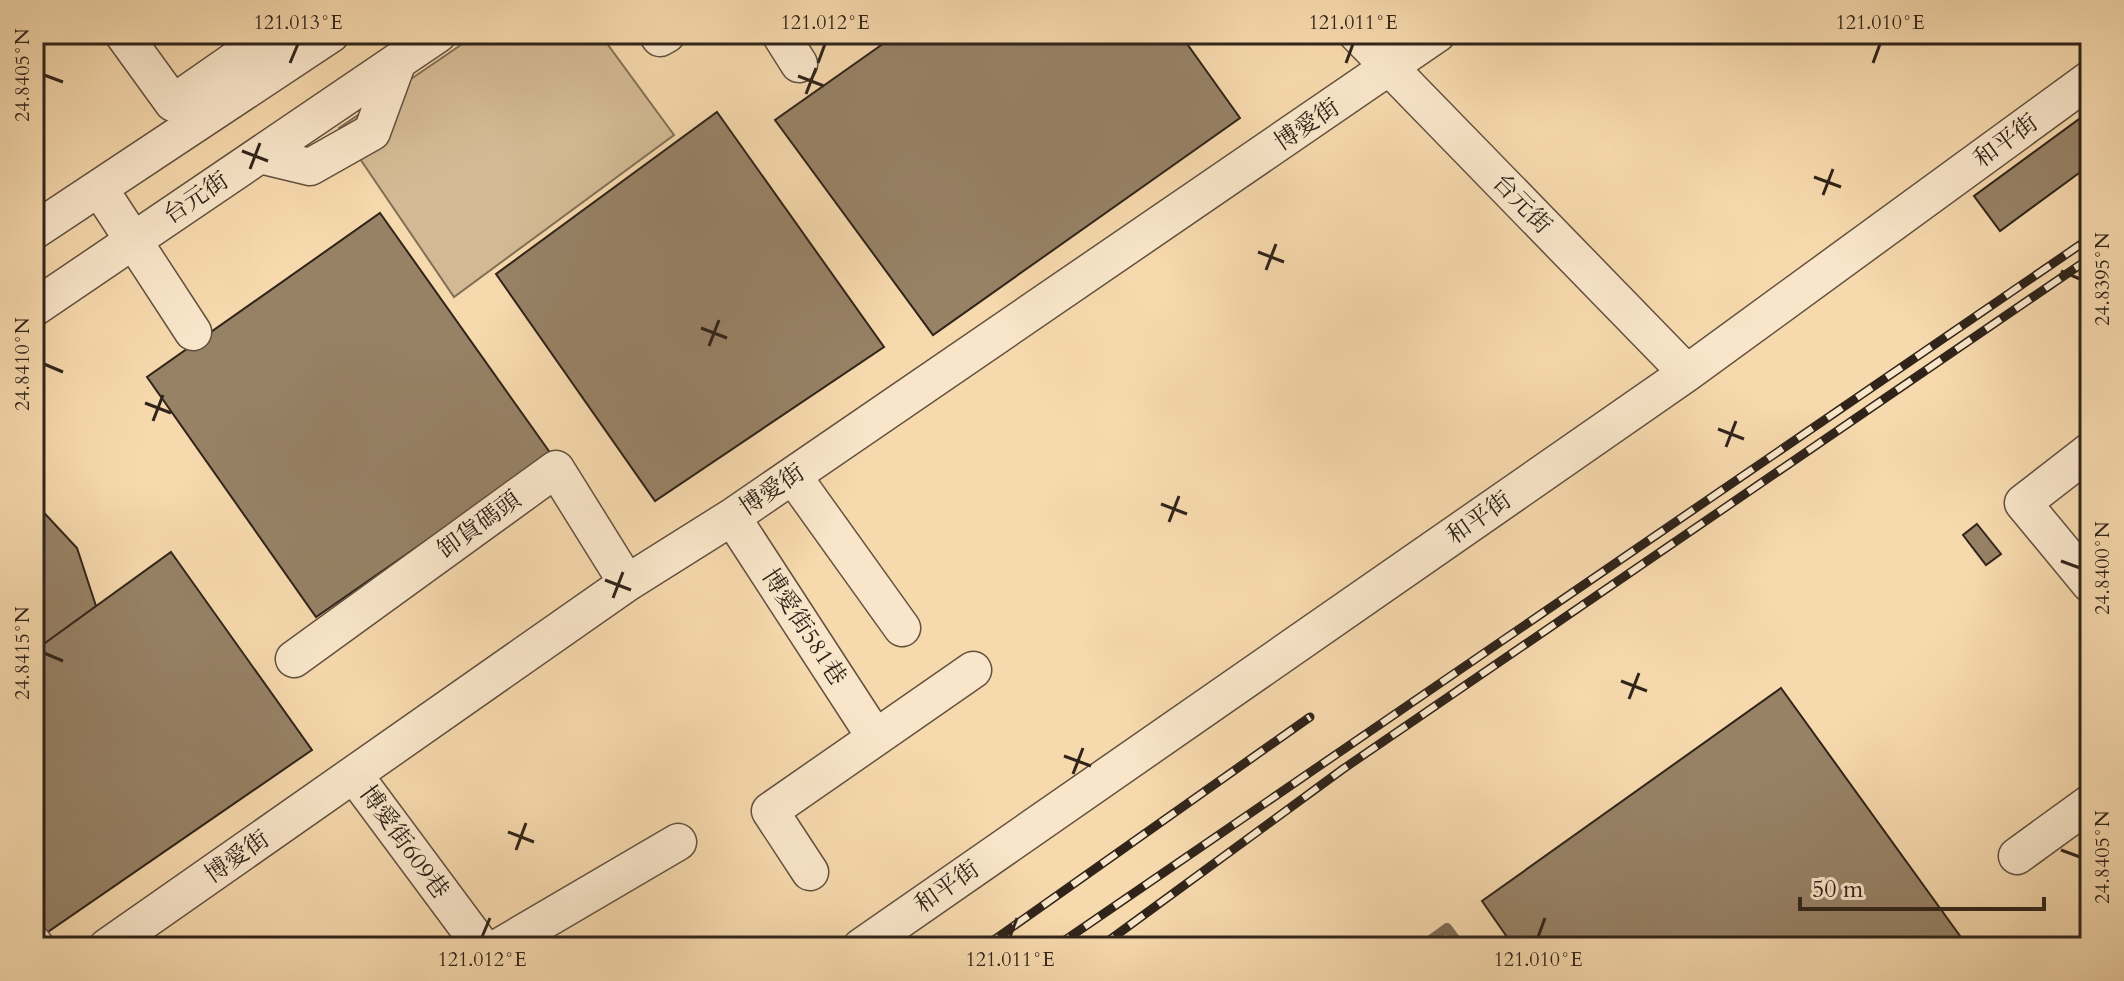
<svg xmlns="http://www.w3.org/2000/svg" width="2124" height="981" viewBox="0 0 2124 981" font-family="Cardo,'Noto Serif TC',serif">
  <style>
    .green { fill: #d4ba94; stroke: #826f57; stroke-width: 2 }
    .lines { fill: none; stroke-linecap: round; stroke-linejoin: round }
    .stream { stroke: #7f6b54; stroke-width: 10 }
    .building { fill: #978266; stroke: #30241a; stroke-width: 2 }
    .minor-casing { stroke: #62513f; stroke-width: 39 }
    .minor { stroke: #f9e6ca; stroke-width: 36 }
    .rail-casing { stroke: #30241a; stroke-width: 9 }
    .rail { stroke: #f9e6ca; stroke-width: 6; stroke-dasharray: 18; stroke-linecap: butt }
    .ticks { fill: none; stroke: #30241a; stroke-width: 3 }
    .labels { text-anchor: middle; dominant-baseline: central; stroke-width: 7; stroke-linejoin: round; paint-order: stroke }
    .street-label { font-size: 24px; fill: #30241a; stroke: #f9e6ca }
    .neatline { fill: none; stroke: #30241a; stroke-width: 3 }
    .ticks-label { font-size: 20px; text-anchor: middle; fill: #30241a }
  </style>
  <rect width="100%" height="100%" fill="#f6d9ad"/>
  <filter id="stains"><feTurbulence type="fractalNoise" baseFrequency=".0025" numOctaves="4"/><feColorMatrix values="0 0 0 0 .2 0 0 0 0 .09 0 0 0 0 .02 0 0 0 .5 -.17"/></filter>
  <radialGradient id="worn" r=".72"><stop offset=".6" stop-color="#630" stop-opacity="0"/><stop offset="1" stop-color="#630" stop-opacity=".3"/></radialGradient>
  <!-- green -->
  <path class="green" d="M477 34H600L674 135 454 297 339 128Z"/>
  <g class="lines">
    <!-- stream -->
    <path class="stream" d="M1421 947 1447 928 1461 947"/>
  </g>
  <!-- building -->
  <path class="building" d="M897 34H1180L1240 118 933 335 775 120Z
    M2090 111V165L2000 231 1974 196Z
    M717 112 884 347 655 501 496 274Z
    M380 213 551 454 316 617 147 377Z
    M34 502 77 548 96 606 34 651Z
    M1977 524 2001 554 1986 565 1963 535Z
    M171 552 312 750 39 938 34 930V651Z
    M1781 688 1968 947H1514L1482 901Z"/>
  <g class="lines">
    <!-- minor casing -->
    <g class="minor-casing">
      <path id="minor" d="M123 34 173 103 272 34
        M657 34 660 38 667 34
        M780 34 799 64
        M1357 34 1687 373
        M260 155 310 167 372 132 398 61
        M99 188 193 332
        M34 231 331 34
        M34 308 438 34
        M2090 451 2023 503 2090 584
        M793 476 902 628
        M732 517 875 737
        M294 659 556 469 627 583
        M355 776 482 947
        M2017 856 2090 803
        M810 872 770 811 973 670
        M34 944 36 947
        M107 947 627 583 732 517 1437 34
        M499 947 678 842
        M861 947 1687 373 2090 79"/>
    </g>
    <!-- minor -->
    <use href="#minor" class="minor"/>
    <!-- rail casing -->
    <g class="rail-casing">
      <path id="rail" d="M984 947 1310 717
        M1055 947 2090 238
        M1100 947 1343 769 2090 258"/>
    </g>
    <!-- rail -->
    <use href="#rail" class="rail"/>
  </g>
  <!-- ticks -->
  <path class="ticks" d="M290 63 298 44M818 63 825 44M1346 63 1353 44M1873 63 1880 44M44 75 63 82M798 76 824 86M806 94 816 68M242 151 268 161M250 169 260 143M1814 177 1841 187M1823 195 1833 169M1258 252 1284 262M1266 270 1276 244M2061 271 2080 279M701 328 727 338M709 346 719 320M44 364 63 372M145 403 171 413M153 421 163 395M1718 429 1744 439M1726 447 1736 421M1161 504 1187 514M1169 522 1179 496M2061 561 2080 568M605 580 631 590M613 598 623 572M44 653 63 661M1621 681 1647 691M1629 699 1639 673M1064 756 1091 766M1073 774 1083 748M508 832 534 842M516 850 526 823M2061 850 2080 857M482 937 490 918M1010 937 1017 918M1538 937 1545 918"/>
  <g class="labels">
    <!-- street labels -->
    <g class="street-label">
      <text transform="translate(1307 125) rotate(-34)">博愛街</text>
      <text transform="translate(2006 141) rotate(-36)">和平街</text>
      <text transform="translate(196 198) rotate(-34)">台元街</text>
      <text transform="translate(1522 204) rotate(46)">台元街</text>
      <text transform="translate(772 490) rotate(-34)">博愛街</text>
      <text transform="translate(1479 518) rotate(-35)">和平街</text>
      <text transform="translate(479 525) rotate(-36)">卸貨碼頭</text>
      <text transform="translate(804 627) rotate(57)">博愛街581巷</text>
      <text transform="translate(404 842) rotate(54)">博愛街609巷</text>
      <text transform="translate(237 857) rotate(-35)">博愛街</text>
      <text transform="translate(947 887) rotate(-35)">和平街</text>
    </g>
  </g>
  <!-- margin -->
  <rect width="2124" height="981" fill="none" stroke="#f6d9ad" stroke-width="88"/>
  <!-- scale -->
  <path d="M1800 897v12h244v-12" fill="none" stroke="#30241a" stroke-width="4"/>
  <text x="1812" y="897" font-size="24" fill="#30241a" stroke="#f9e6ca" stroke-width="6" paint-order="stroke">50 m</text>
  <rect x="44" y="44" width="2036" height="893" class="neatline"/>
  <g class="ticks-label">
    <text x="298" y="29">121.013°E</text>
    <text x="825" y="29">121.012°E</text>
    <text x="1353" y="29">121.011°E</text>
    <text x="1880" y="29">121.010°E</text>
    <text transform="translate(22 75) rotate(-90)" y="7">24.8405°N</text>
    <text transform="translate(2102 279) rotate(-90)" y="7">24.8395°N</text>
    <text transform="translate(22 364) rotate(-90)" y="7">24.8410°N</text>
    <text transform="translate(2102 568) rotate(-90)" y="7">24.8400°N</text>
    <text transform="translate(22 653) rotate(-90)" y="7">24.8415°N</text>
    <text transform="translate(2102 857) rotate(-90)" y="7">24.8405°N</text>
    <text x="482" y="966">121.012°E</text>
    <text x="1010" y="966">121.011°E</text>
    <text x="1538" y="966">121.010°E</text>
  </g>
  <rect width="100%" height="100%" filter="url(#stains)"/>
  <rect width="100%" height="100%" fill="url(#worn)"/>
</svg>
